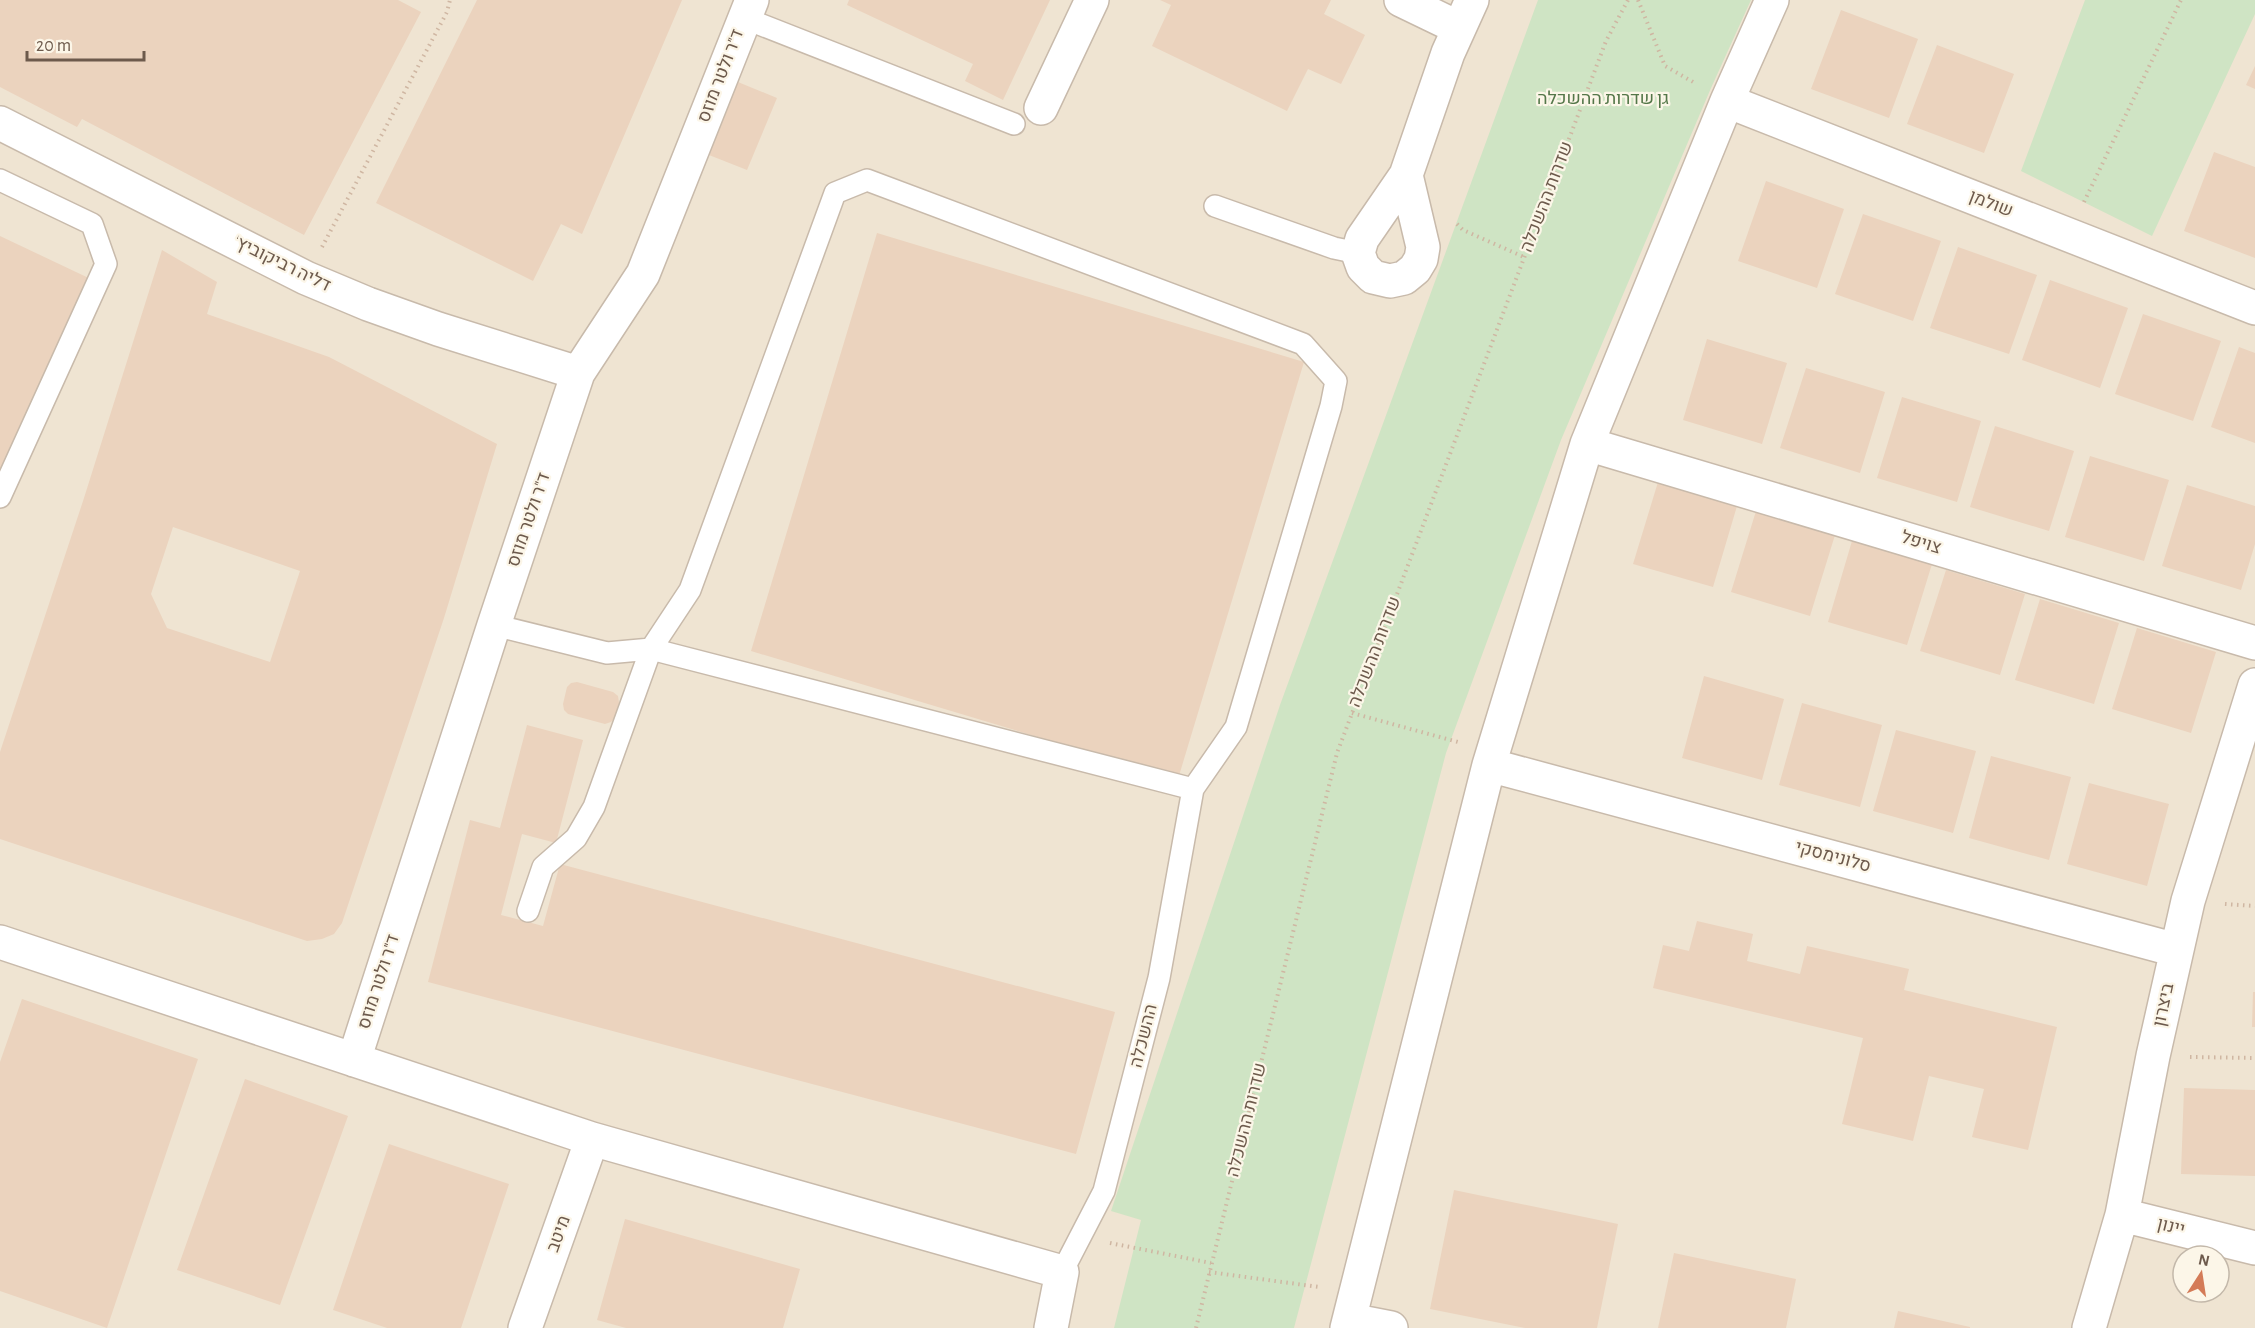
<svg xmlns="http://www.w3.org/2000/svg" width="2255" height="1328" viewBox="0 0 2255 1328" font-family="'Alegreya Sans',Heebo,sans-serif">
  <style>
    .residential { fill: #efe4d2; fill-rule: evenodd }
    .green { fill: #cfe4c4 }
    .building { fill: #ebd3be; fill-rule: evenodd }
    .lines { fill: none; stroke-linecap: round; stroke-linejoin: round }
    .lane-casing { stroke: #c8baab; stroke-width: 24 }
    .street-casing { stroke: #c8baab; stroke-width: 36 }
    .path { stroke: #cfb6a2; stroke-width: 4; stroke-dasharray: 1.5 4.5; stroke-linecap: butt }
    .lane { stroke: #fff; stroke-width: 21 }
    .street { stroke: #fff; stroke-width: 33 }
    .labels { text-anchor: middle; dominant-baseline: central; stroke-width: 4.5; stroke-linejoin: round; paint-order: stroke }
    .street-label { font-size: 18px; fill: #6d5a4c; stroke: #fcf6e8 }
    .park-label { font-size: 18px; fill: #547749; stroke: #fcf6e8 }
  </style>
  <rect width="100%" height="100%" fill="#f9f2e3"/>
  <!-- residential -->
  <path class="residential" d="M0 0H2255V1328H0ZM2183 1256H2219V1292H2183Z"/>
  <!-- green -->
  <path class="green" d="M1538 0H1751L1711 88 1561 440 1446 753 1294 1328H1114L1141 1220 1111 1211 1280 705Z
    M2085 0H2255V14L2152 236 2021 171Z"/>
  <!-- building -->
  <path class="building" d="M0 0H398L421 12 304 235 82 119 77 127 0 87Z
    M477 0H682L582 234 561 224 533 281 376 203Z
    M849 0H1050L1003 100 965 81 973 64 847 5Z
    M1160 0H1331L1324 14 1365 35 1341 84 1308 69 1287 111 1152 46 1171 5Z
    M1841 10 1918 39 1889 118 1811 89Z
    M1937 45 2014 74 1984 153 1907 124Z
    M2255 66V89L2246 85Z
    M738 82 777 98 747 170 709 155Z
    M2214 152 2255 167V258L2184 231Z
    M1766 181 1844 209 1817 288 1738 261Z
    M1863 214 1941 241 1913 321 1835 294Z
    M877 233 1304 362 1178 779 751 651Z
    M0 236 95 281 0 483Z
    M1958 247 2037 275 2009 354 1930 328Z
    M162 250 217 282 207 314 329 357 497 444 444 618 342 923 334 934 322 939 307 941 0 839V752L84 498ZM173 527 300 571 270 662 167 628 151 594Z
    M2050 280 2128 308 2100 388 2022 360Z
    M2143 314 2221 341 2193 421 2115 394Z
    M1707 339 1787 363 1762 444 1683 420Z
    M2239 347 2255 353V443L2211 427Z
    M1806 368 1885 392 1860 473 1780 448Z
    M1902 397 1981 421 1957 502 1877 478Z
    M1995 426 2074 451 2049 531 1970 507Z
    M2090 456 2169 480 2144 561 2065 537Z
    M1658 482 1737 506 1713 587 1633 564Z
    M2187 485 2255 506V544L2241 590 2162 566Z
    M1756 511 1835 535 1810 616 1731 592Z
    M1852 541 1932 564 1907 645 1828 622Z
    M1946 570 2025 594 2000 675 1920 651Z
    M2040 599 2119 623 2094 704 2015 680Z
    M2137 628 2216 652 2191 733 2112 709Z
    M1704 676 1784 699 1762 780 1682 758Z
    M577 682 613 692 618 696 619 703 616 717 611 722 605 724 568 714 564 710 563 704 567 687 571 683Z
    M1802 703 1882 725 1860 807 1779 785Z
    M527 725 583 740 556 843 522 834 501 915 543 926 560 864 1115 1012 1076 1154 428 982 470 820 500 828Z
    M1896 730 1976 751 1953 833 1873 811Z
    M1991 756 2071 777 2049 860 1969 838Z
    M2089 783 2169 804 2147 886 2067 864Z
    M1697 921 1753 934 1747 961 1800 974 1807 946 1909 969 1904 990 2057 1027 2028 1150 1972 1137 1984 1089 1929 1076 1913 1141 1842 1124 1863 1038 1653 988 1663 945 1689 951Z
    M2253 992H2255V1027H2252Z
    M22 999 198 1059 107 1328 0 1291V1062Z
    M245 1079 348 1116 280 1305 177 1270Z
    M2184 1088 2255 1090V1176L2181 1174Z
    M389 1144 509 1184 461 1328H387L333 1310Z
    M1454 1190 1618 1224 1597 1328H1525L1430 1309Z
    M625 1219 800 1269 783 1328H626L597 1320Z
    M1674 1253 1796 1279 1786 1328H1658Z
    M1898 1311 1970 1327V1328H1894Z"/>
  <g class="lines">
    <!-- lane casing -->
    <g class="lane-casing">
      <path id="lane" d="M744 18 1014 124
        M0 180 92 224 106 264 0 497
        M1215 206 1334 248 1358 253
        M494 625 607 653 651 649 1193 789
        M528 911 543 867 576 838 594 807 651 649 690 590 835 193 867 180 1303 344 1336 381 1331 406 1236 727 1193 789 1159 978 1104 1191 1062 1272"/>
    </g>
    <!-- street casing -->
    <g class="street-casing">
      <path id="street" d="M1401 0 1459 28
        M1727 101 2255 308
        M1041 108 1092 0
        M0 123 306 278 368 304 438 329 578 373
        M1406 175 1423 247 1421 259 1415 269 1404 278 1390 281 1373 277 1363 267 1358 253 1362 239 1406 175 1448 53 1472 0
        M1587 444 2255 643
        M1489 765 2176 950
        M0 942 592 1139 1062 1272 1051 1328
        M354 1060 494 625 578 373 643 274 752 0
        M2122 1215 2255 1248
        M1350 1320 1391 1328
        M525 1328 592 1139
        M1347 1328 1489 765 1587 444 1727 101 1772 0
        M2089 1328 2122 1215 2153 1056 2188 901 2255 685"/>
    </g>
    <!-- path -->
    <path class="path" d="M1638 0 1665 66 1695 83
      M2084 202 2181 0
      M1457 224 1463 230 1524 257
      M322 247 447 12 450 0
      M1352 713 1458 742
      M2225 904 2255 906
      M2190 1057 2255 1058
      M1110 1243 1211 1263
      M1209 1272 1319 1287
      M1196 1328 1337 753 1606 41 1628 0"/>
    <!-- lane -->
    <use href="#lane" class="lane"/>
    <!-- street -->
    <use href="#street" class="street"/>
  </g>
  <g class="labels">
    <!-- street labels -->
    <g class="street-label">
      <text transform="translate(721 76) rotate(-69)">ד"ר ולטר מוזס</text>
      <text transform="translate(1547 197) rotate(-69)">שדרות ההשכלה</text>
      <text transform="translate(1991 204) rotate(21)">שולמן</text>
      <text transform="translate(282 264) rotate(26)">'דליה רביקוביץ</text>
      <text transform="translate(529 520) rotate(-71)">ד"ר ולטר מוזס</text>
      <text transform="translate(1921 543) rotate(17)">צויפל</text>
      <text transform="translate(1375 652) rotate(-69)">שדרות ההשכלה</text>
      <text transform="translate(1833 857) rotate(15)">סלונימסקי</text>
      <text transform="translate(379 982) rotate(-72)">ד"ר ולטר מוזס</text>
      <text transform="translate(2164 1005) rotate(-78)">ביצרון</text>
      <text transform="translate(1144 1036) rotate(-76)">ההשכלה</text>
      <text transform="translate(1247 1120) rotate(-76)">שדרות ההשכלה</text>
      <text transform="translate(2171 1227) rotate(14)">יינון</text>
      <text transform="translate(559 1234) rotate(-70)">מיטב</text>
    </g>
    <!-- park labels -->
    <g class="park-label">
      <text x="1603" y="99">גן שדרות ההשכלה</text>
    </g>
  </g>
  <!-- north arrow -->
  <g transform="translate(2201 1274) rotate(12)"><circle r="28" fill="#fcf6e8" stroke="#c3b8aa" stroke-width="1.5"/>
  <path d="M0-4.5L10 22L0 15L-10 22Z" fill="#d47b57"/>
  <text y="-9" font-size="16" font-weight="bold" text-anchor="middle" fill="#6d5a4c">N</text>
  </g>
  <!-- scale -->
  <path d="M27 51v9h117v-9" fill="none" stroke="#6d5a4c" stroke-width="3"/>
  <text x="36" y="51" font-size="18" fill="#6d5a4c" stroke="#fcf6e8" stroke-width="4.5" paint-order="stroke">20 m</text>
</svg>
